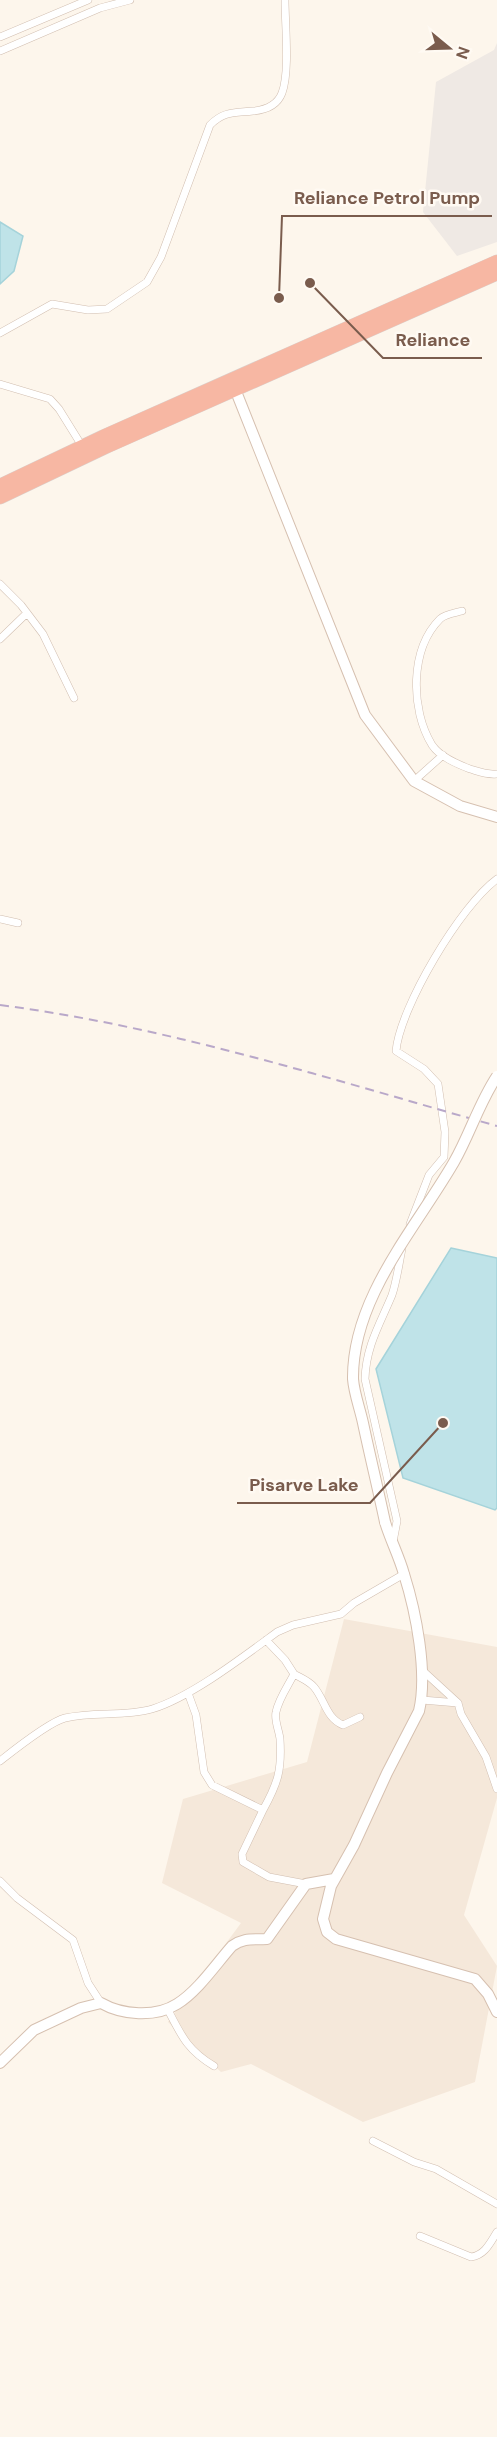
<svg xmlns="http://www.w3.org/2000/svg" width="497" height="2437" viewBox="0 0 497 2437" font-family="'DM Sans',sans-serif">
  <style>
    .residential { fill: #f5e8da }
    .industrial { fill: #efe9e4 }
    .water { fill: #bfe3e8; stroke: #a5d3da; stroke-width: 1.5 }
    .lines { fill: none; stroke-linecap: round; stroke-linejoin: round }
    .street-casing { stroke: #d1beb0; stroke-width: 8 }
    .secondary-casing { stroke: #d6c0b0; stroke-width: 12 }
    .highway-casing { stroke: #dad1cd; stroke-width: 15 }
    .street { stroke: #fff; stroke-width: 7 }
    .secondary { stroke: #fff; stroke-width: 10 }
    .highway { stroke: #f7b7a3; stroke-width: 14 }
    .rail { stroke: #b9a8c9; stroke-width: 2; stroke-dasharray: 9 6; stroke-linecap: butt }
    .secondary-bridge-casing { stroke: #d6c0b0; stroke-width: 12; stroke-linecap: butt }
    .secondary-bridge { stroke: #fff; stroke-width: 10 }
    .leader { fill: none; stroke: #7a5c4d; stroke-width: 2 }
    .callout-dot { fill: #7a5c4d; stroke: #fffaf3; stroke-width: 2 }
    .callout-label { font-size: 18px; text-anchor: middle; font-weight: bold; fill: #7a5c4d; stroke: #fffaf3; stroke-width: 5; stroke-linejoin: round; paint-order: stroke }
  </style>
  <rect width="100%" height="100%" fill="#fdf6ec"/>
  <!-- residential -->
  <path class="residential" d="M344 1619 497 1647V1798L464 1915 497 1966 475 2082 363 2122 251 2064 221 2072 168 2022 241 1923 162 1883 183 1799 307 1762Z"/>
  <!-- industrial -->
  <path class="industrial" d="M497 43V242L457 256 423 212 436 82 494 50Z"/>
  <!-- water -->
  <path class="water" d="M0 222 23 236 14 271 0 284Z
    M451 1248 497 1258V1508L495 1510 403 1478 376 1369Z"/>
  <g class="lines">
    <!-- street casing -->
    <g class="street-casing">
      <path id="street" d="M0 37 88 0
        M0 51 100 8 130 0
        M0 333 52 304 88 310 107 309 147 282 161 257 210 125C224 111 234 113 253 111 265 110 277 106 282 93 290 72 285 24 285 0
        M0 384 50 399 59 409 82 446
        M0 584 21 605 43 634 74 698
        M462 611C455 613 445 614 440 619 410 649 410 709 432 745 440 757 457 764 470 769 480 772 487 775 497 774
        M0 639 27 613
        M414 781 443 755
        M0 919 18 923
        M410 1224 429 1175 444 1157 445 1132 438 1084 424 1069 396 1051C400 1007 461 905 497 879
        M393 1542 397 1521 365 1379C366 1346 380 1324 392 1295 397 1280 399 1263 402 1249
        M422 1670 458 1703
        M294 1674C301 1678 309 1681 314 1687 325 1700 326 1718 343 1725L360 1717
        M188 1693 196 1715 204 1772 212 1785 263 1810C278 1783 282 1770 280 1739 279 1730 274 1720 276 1712 279 1698 288 1686 294 1674L285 1660 266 1640
        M422 1700 458 1703 461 1714 486 1757 497 1789
        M0 1761C14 1750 49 1722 65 1718 94 1711 124 1717 152 1709 191 1697 243 1657 277 1632L293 1625 341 1614 354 1603 404 1574
        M263 1810 242 1854 243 1862 269 1877 306 1884
        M0 1881 17 1898 73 1940 88 1983 101 2003
        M167 2008C181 2035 187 2050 214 2066
        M373 2141 414 2162 436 2169 497 2204
        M420 2236 471 2257C485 2255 490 2243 497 2232"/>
    </g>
    <!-- secondary casing -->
    <g class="secondary-casing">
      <path id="secondary" d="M235 389 365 715 414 781 460 806 497 817
        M385 1522C390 1539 399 1556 404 1574 416 1612 428 1673 419 1711L387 1773 354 1845 331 1886 323 1919 327 1932 336 1939 475 1979 488 1994 497 2012
        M0 2063 34 2030 81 2008 101 2003C122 2015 155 2018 177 2004 198 1991 216 1964 232 1946 245 1937 253 1940 267 1939L306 1884 334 1879"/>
    </g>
    <!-- highway casing -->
    <g class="highway-casing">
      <path id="highway" d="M0 486 103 437 497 262
        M0 497 107 446 497 273"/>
    </g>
    <!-- street -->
    <use href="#street" class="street"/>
    <!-- secondary -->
    <use href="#secondary" class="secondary"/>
    <!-- highway -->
    <use href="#highway" class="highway"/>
    <!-- rail -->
    <path class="rail" d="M0 1005C170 1027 333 1080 497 1126"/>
    <!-- secondary-bridge casing -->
    <g class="secondary-bridge-casing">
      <path id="secondary-bridge" d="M385 1522C378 1489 370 1456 363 1423 360 1409 354 1393 353 1379 352 1298 416 1228 454 1162 470 1134 479 1103 497 1076"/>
    </g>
    <!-- secondary-bridge -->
    <use href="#secondary-bridge" class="secondary-bridge"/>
  </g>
  <!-- callouts -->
  <path class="leader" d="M279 298L282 216H492M310 283L383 358H482M443 1423L370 1503H237"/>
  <g class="callout-dot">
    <circle cx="279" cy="298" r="6"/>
    <circle cx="310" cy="283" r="6"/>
    <circle cx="443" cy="1423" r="6"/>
  </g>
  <g class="callout-label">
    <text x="387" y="204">Reliance Petrol Pump</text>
    <text x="433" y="346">Reliance</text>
    <text x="304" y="1491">Pisarve Lake</text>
  </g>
  <!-- north arrow -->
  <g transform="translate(449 48) rotate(109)" stroke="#fffaf3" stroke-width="4.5" paint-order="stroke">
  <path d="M0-4.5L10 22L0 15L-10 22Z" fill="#7a5c4d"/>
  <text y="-9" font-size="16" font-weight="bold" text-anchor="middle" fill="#7a5c4d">N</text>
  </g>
</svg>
